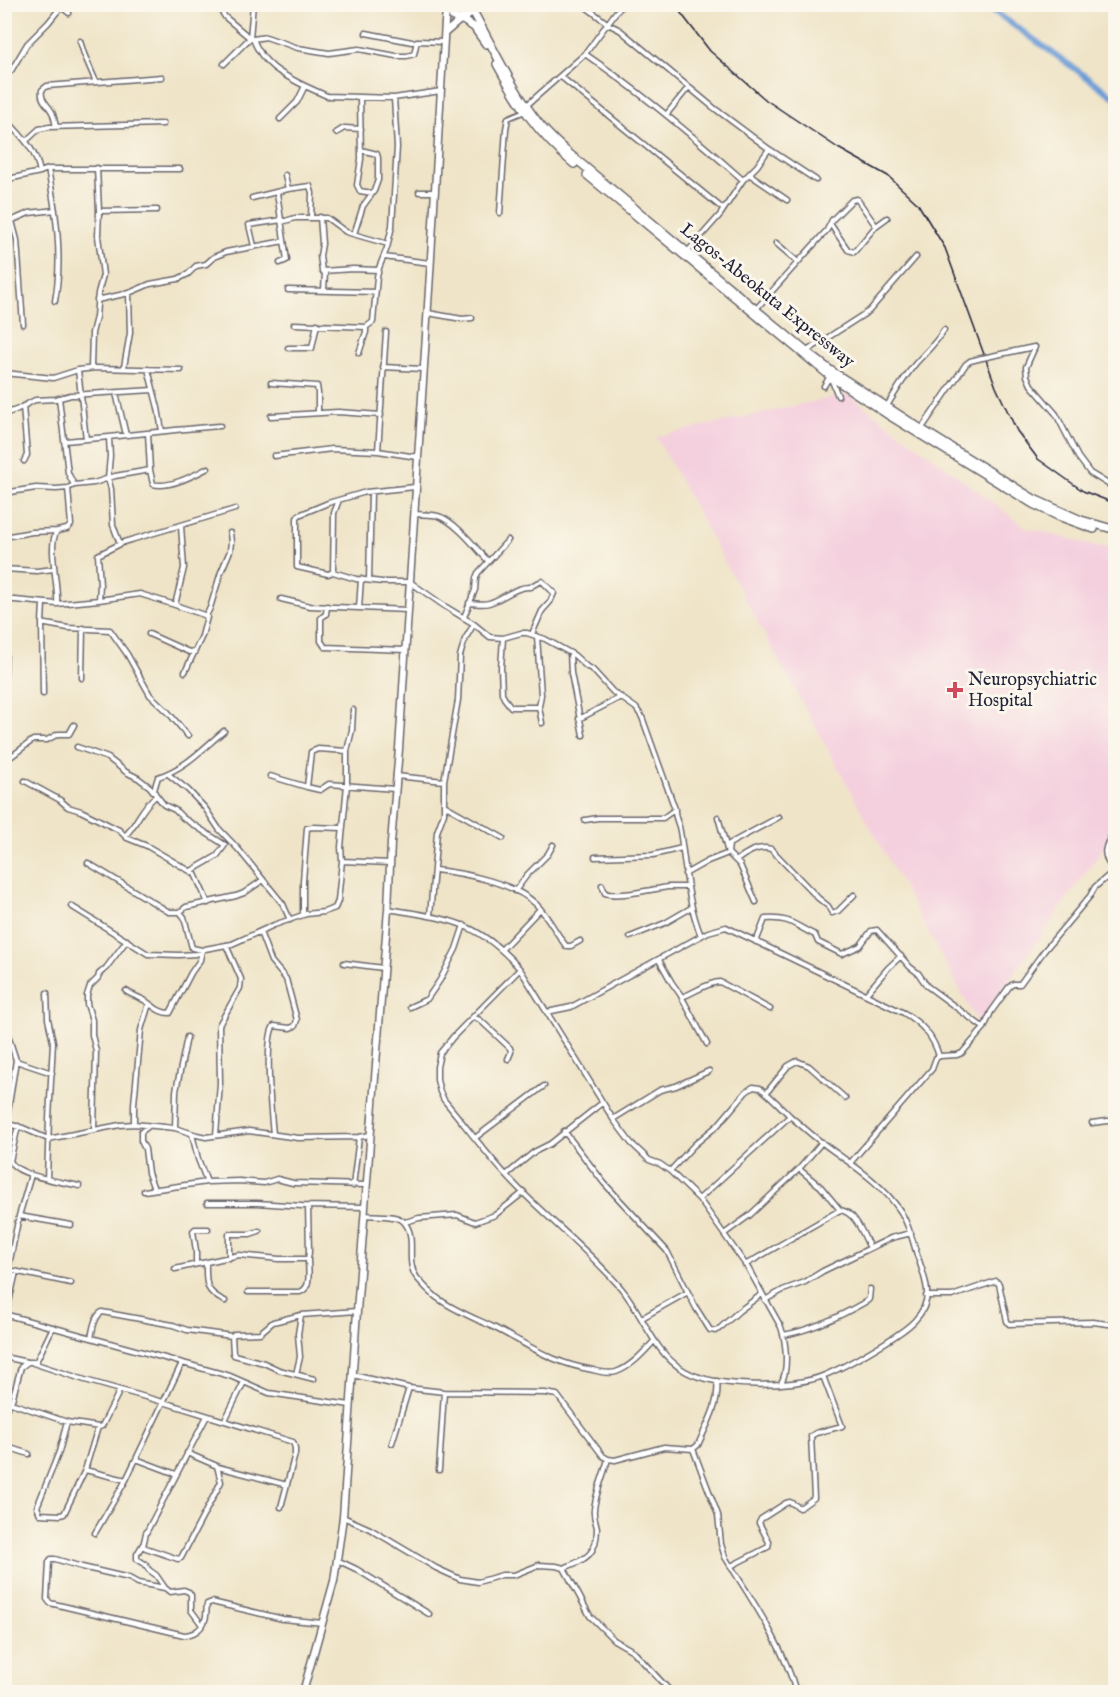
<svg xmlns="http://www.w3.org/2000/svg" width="1120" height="1697" viewBox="0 0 1120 1697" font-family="'IM FELL English',serif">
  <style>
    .built { fill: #f4cfde }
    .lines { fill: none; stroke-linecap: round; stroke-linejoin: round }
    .river { stroke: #6c9cd5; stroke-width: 6 }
    .minor-casing { stroke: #6a666c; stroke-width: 7 }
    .secondary-casing { stroke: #6a666c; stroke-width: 9 }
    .trunk-casing { stroke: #6a666c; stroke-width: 10 }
    .minor { stroke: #fff; stroke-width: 4 }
    .secondary { stroke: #fff; stroke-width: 6 }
    .trunk { stroke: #fff; stroke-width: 7 }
    .rail { stroke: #22223b; stroke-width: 1.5 }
    .minor-bridge-casing { stroke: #6a666c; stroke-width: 7; stroke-linecap: butt }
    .minor-bridge { stroke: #fff; stroke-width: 4 }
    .poi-dot { fill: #d1495b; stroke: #fbf7ec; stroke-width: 2 }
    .labels { text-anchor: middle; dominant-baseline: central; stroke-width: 6; stroke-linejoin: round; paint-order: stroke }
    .street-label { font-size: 18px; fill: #22223b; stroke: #fbf7ec }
    .poi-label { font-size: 18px; fill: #22223b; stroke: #fbf7ec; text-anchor: start }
  </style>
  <rect width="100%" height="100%" fill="#fbf7ec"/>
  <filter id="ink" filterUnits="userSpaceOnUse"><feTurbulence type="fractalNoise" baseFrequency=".0167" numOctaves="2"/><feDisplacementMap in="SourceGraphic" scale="12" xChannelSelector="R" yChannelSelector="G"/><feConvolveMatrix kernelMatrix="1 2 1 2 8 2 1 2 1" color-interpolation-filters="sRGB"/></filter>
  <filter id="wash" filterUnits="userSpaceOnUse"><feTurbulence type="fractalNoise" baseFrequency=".008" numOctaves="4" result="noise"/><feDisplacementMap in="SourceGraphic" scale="24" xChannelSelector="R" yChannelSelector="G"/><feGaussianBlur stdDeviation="1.35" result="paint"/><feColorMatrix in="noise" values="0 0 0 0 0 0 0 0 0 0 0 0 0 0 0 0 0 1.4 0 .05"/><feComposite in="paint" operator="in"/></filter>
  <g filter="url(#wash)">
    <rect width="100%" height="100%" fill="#efe4c7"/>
    <!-- built -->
    <path class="built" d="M848 394 1027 528 1097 546 1115 548V832L978 1023 656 437Z"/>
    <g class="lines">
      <!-- river -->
      <path class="river" d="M984 4 1116 98"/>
    </g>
  </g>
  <g filter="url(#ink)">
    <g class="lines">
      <!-- minor casing -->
      <g class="minor-casing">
        <path id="minor" d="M57 4 69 13
          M217 4 225 17 250 38 253 39 266 37 298 48 329 53 359 49 396 56H407L414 54 417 41
          M582 4 607 23
          M1114 4 1116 5
          M4 15 11 4
          M608 24 620 30 714 108 769 149 816 180
          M366 33 412 42 419 41 443 42
          M253 39C263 65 281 74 305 86
          M80 41 84 54 96 82
          M585 54C641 92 692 135 743 180
          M224 64 250 38 253 4
          M4 75 11 71 27 44 48 23 61 7
          M560 76 723 209
          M360 97 361 159 357 185 360 191 372 193
          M527 105 585 54 616 12 624 4
          M666 115 688 88
          M4 117C20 135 35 147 40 172
          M280 119 297 102 305 86 327 96 394 98 441 91
          M56 127C55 122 54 116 52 112 47 103 40 100 42 90L47 86 162 77
          M336 133 344 128 361 129
          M26 141 39 129 49 127 163 124
          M48 169C56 212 63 257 55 301
          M749 174 787 200
          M285 175 288 189
          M4 180 40 172 48 169H180
          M419 192H435
          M277 193 287 260 280 263
          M252 198 288 189 310 186 312 193 311 217
          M99 211 157 210
          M500 213 506 129 508 118 525 111
          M320 217 322 244 320 256 322 271
          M12 221 17 240 23 324
          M282 222 295 218H327L346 232 388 244
          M4 224 29 213 55 210
          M831 225 848 250 854 252 876 226 887 218
          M354 234 363 206 374 191 378 180V158L377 154 361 150
          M776 243 798 262
          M254 246 249 225 282 220
          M688 251 720 215 743 180 757 166 769 149
          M384 257 430 263
          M288 290 376 292
          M324 290 325 273 322 271 353 269 378 270
          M97 300 129 293 150 284 178 279 188 274 196 266 206 264 214 257 226 252 284 241
          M756 309 827 230 832 220 852 200 857 199 876 226
          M428 313 462 319 472 318
          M294 324 366 327 373 322 377 277 379 268 387 248 392 226 397 147 394 98
          M1035 347 1026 367 1027 376 1031 385 1056 414 1078 457 1090 473 1116 489
          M288 348H312L317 324
          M807 351 869 311 916 257
          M359 353 366 332V328
          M987 357 1034 347
          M124 367 130 333 129 293
          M383 367 423 369
          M91 368 92 333 96 317 98 293 103 275 98 236 99 211 97 168
          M148 369 158 408 162 431
          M78 370 86 439
          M4 373 53 378 78 370 95 368 181 370
          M271 383 317 386 318 393V413
          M824 386 830 376 838 396
          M116 393 126 435
          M59 398 68 473 74 485
          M23 406 27 455 24 461
          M887 406C896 391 905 376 916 363 926 352 936 343 944 330
          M4 414 16 410 35 400 56 399 71 395 153 390
          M271 416 338 412 381 415
          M922 428 966 364 970 361 982 358
          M148 433 150 470 153 484C169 489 194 475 208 468
          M109 438 110 456 108 478 111 489 113 525 120 544
          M64 441C116 437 168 430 220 426
          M378 451 386 332
          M274 456 332 449 378 451 417 457
          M415 487 366 492 328 503 299 515 297 518V567L328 574 333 572 356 579 382 582H410L446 607 474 624 490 637 503 638 521 633H527L545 639 574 655 587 667 592 669 613 692 636 708 642 717 675 809C674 818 679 823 680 831 686 868 687 901 701 936
          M4 493 36 488 56 489 68 488 74 485 94 483 115 476 150 470
          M414 514C422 515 431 514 438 516 454 520 477 549 488 561
          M181 526 184 568 175 605 204 615 207 617 202 636 185 672
          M4 537 32 532 57 531
          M4 569 37 571 54 569
          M333 572 334 513 339 500
          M369 580 371 492
          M4 599 57 604 99 600 100 585 98 555 124 542 235 509
          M281 599 310 606 408 610
          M99 600 140 594 175 605
          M43 603 42 623 46 624 68 628 110 630 127 654 150 695 168 712 188 736
          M469 603C476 603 482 605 489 603 504 599 515 586 531 587L533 585 542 581 554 593 550 602 542 611 532 634
          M57 604C59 586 47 545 57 531L67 529 71 525 68 488
          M327 606 326 614 321 618V641L325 647 405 650
          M359 608 361 579
          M206 616 210 608 221 572 230 551 231 542 230 533
          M464 617 475 590 476 578 478 573 508 540
          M42 623 43 694
          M149 634 189 652 195 651
          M537 636 541 695 539 707 542 723
          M503 638 501 668 502 693 504 698 511 707H539
          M570 653 571 673 583 735
          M82 678 83 628
          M4 692 8 599
          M579 719 621 697
          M77 747 108 758 126 772 138 778 150 787 164 805 175 810 183 818 225 845
          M4 762 33 740H47L58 734H69L74 725
          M168 774 188 790 205 808 219 829 239 850 283 904 290 920
          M270 776 307 787 320 790 329 784 395 789
          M396 776 444 781
          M25 781 60 800 68 807 81 811 119 830 127 838 147 846 195 874 208 903
          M307 787 311 752 318 749 347 751
          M444 805 503 838
          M718 817 728 853 740 865 756 902
          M585 820 598 818H663L674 810
          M125 836C137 824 142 806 156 796L154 790 158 777C186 768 202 749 224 731
          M595 857 653 855 682 848
          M737 860C747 852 759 845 771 849L818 898 828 906 832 913 838 911 854 895
          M342 861 390 863
          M88 863 164 909 169 912H180L184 917 192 948 202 950 200 960 191 973 170 1013C158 1013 153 1005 144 1000 138 997 132 995 126 991
          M435 870C465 873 514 883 536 904 548 916 556 933 566 946H571L580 941
          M191 871 217 856 225 845
          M1115 872C1100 855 1104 846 1116 828
          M685 874 708 861 726 854 728 853 729 844 779 817
          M602 885 605 893C616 898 654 889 668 887 674 887 681 887 687 887
          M515 891 527 875 548 854 553 845
          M71 906 148 954 179 955 196 954 205 949 232 944 274 925 306 914 324 912 335 908 338 901 342 861 341 847 347 785V751L352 730 353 710
          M388 909C448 919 477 920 520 969L613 1119 631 1143 646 1157 649 1160 660 1164 670 1171 699 1199 748 1268 781 1327C786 1342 789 1370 781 1383
          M180 912 186 907 236 896 244 893 263 880
          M303 915V881L307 828 313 827 342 828
          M430 916 437 832 444 813V781L458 700 460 656 465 639 474 624
          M260 932 271 961 286 979 297 1020 295 1026 290 1028 274 1026C264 1038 271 1115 273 1134
          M630 937 665 923 691 908
          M756 942 765 919C790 917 794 925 815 935L818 942 842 954 860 946 871 931 877 930 910 967 918 973 927 986 984 1028
          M502 949 540 909
          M659 960 672 983 680 994 707 1044
          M344 963 383 968
          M520 969 453 1037 440 1053 437 1067V1080L440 1092 444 1100C465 1125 484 1151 506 1175 542 1215 586 1247 621 1288 644 1315 653 1353 685 1371 715 1388 794 1389 825 1375 847 1366 866 1354 886 1342 905 1330 928 1316 927 1291 926 1279 921 1266 917 1255 913 1241 909 1225 901 1212 879 1178 841 1159 811 1134 804 1128 797 1122 790 1116 780 1106 771 1096 760 1088L753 1087 746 1092 718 1125 694 1145 670 1171
          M47 993 48 1019 53 1042 49 1119 47 1179
          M866 994 888 968 901 956
          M682 997C694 993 708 982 720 982L770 1009
          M410 1007 427 999 440 980 456 949 464 925
          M547 1012 571 1007 708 932 726 927 904 1013C922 1024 933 1036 939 1056
          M473 1017 480 1020 510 1048 511 1052 508 1059
          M7 1032 16 1060 19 1062 52 1073
          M767 1092 788 1066 797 1061 809 1066 845 1098
          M613 1119 660 1090 676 1086 709 1071
          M4 1123 23 1128 48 1139 120 1125 134 1124 175 1128 197 1135 206 1137 249 1131 298 1138 359 1137 370 1135
          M1092 1123 1116 1120
          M6 1124 16 1060
          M134 1124V1104L141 1030 148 1007 150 1005
          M18 1126 10 1161C17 1176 63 1182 79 1186
          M149 1126 141 1132V1141L145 1149 148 1173 154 1189
          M175 1128 176 1091 187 1037
          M94 1130 96 1051 92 1035V1020L87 1004V995L90 986 98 978 99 974 106 968 127 940
          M564 1131 604 1183 667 1251 696 1308 710 1330 716 1331 720 1328 739 1311 762 1294
          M192 1134 198 1159 207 1182
          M216 1135 220 1083 219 1025 240 988 241 979 226 945
          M475 1138 544 1086
          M851 1162 932 1069 936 1058 940 1056 957 1055 962 1053 984 1028 991 1012 1009 987 1013 984H1020L1044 951 1090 896 1095 887 1114 871
          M799 1169 821 1187 840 1210
          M506 1175 534 1152 550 1144 602 1103
          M353 1186 359 1137
          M144 1191 207 1182 239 1181 264 1183 277 1179 293 1183 366 1185
          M699 1199 790 1116
          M207 1203H257L302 1206 365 1207
          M365 1215C374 1216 398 1214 404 1222 418 1238 404 1261 417 1278 423 1285 430 1292 436 1297 453 1310 474 1318 493 1327 529 1345 551 1363 593 1370 600 1372 609 1374 616 1372 631 1367 644 1352 654 1341
          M19 1216 71 1225
          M405 1222 419 1218 457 1215 475 1222 495 1215 524 1192
          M724 1234 750 1215 799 1169 822 1142
          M229 1258V1234H250L259 1231
          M196 1263V1251L193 1231 195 1229H208
          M206 1263C206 1282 204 1292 225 1301
          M745 1265 840 1210C856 1212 863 1235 870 1248
          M4 1269 71 1283
          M175 1269 239 1255 279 1259H308L309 1252 308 1206
          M8 1270 19 1216 31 1175
          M248 1292H300C312 1288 308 1271 308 1259
          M926 1296H952L996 1281 999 1284 1007 1321 1009 1324 1093 1322 1116 1325
          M765 1300 783 1290 805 1282 823 1271 891 1238 911 1233
          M4 1314 230 1376 269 1393 350 1405
          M6 1315 16 1272
          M642 1318 688 1292
          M783 1335C813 1330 841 1316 867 1301L869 1299 870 1289
          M232 1336 233 1353 234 1355 264 1363 279 1370 314 1379
          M91 1338C93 1329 94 1317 102 1312L173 1325 187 1330 232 1336 234 1334 260 1333 273 1322 301 1315 357 1311
          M4 1357 27 1362
          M33 1363 85 1380 163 1402 293 1442 295 1448V1454L281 1507
          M296 1374 300 1357 298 1334 301 1315
          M353 1375 409 1388 444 1392 545 1393 557 1395 603 1456 608 1459 615 1460 664 1447 693 1449 698 1445C707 1424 720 1404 717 1381
          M11 1403 67 1422 99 1427 102 1426 120 1390
          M4 1412 12 1400 21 1367 28 1362H36L53 1327
          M225 1420 244 1382
          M67 1422 59 1452 37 1507 40 1514 60 1515 64 1514 85 1470 98 1427
          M392 1443 409 1388
          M4 1446 29 1454
          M693 1449 718 1515 721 1544 725 1557C751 1599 783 1644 796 1692
          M187 1453 217 1466 221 1482 181 1558 178 1559 146 1548 143 1546 146 1533 207 1416
          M136 1459 176 1474
          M218 1467 287 1485
          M85 1470 126 1480
          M439 1470 444 1392
          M343 1517 370 1529 436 1568 460 1579 478 1582 502 1575H514L539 1565 556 1566 564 1568 590 1616 614 1640 633 1651 671 1692
          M95 1533 126 1480 182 1363
          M143 1544 137 1554V1559L145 1564 149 1570 156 1575 165 1588 170 1592 184 1590 189 1592 191 1595V1610L202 1625
          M337 1560 356 1569 429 1614
          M731 1566 768 1547 769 1542 759 1523 761 1519 786 1503 790 1502 800 1508 814 1498 811 1436 816 1433 842 1426 823 1376
          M564 1568C586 1559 597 1555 597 1528 596 1522 593 1516 594 1510 595 1494 604 1475 608 1459
          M165 1588 138 1583 129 1578 82 1567 55 1559H51L49 1562 47 1599 50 1603 184 1635C193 1635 202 1629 205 1620 207 1615 206 1609 207 1604L212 1602 283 1619 323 1623"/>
      </g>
      <!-- secondary casing -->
      <g class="secondary-casing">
        <path id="secondary" d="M445 33 460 20
          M303 1692 334 1581 343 1517 357 1311 388 909 391 843 399 749 430 274 445 22 446 11 448 6"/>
      </g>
      <!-- trunk casing -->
      <g class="trunk-casing">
        <path id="trunk" d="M448 4 453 17 460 20C466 17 470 17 470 7
          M469 4C491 43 513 92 541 126 550 136 560 146 571 155L803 349 830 370 921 429 1034 499 1081 520 1116 530
          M461 19 474 27 486 44
          M497 64C520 106 537 133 574 164
          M587 175 830 376 890 416 1033 504 1058 516 1094 529"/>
      </g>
      <!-- minor -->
      <use href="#minor" class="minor"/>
      <!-- secondary -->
      <use href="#secondary" class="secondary"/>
      <!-- trunk -->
      <use href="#trunk" class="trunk"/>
      <!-- rail -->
      <path class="rail" d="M674 4 710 51 766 100 838 148 888 176 918 204 945 248 996 387 1017 431 1038 459 1083 491 1116 504"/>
      <!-- minor-bridge casing -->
      <g class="minor-bridge-casing">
        <path id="minor-bridge" d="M982 358 987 357"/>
      </g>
      <!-- minor-bridge -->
      <use href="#minor-bridge" class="minor-bridge"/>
    </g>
  </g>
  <!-- markers -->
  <path class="poi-dot" d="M952 681h6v6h6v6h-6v6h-6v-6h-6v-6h6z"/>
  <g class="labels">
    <!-- street labels -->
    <g class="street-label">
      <text transform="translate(767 296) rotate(39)">Lagos-Abeokuta Expressway</text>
    </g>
    <!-- poi labels -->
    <g class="poi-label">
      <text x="968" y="680">Neuropsychiatric<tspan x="968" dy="21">Hospital</tspan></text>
    </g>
  </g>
  <!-- margin -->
  <rect width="1120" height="1697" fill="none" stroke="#fbf7ec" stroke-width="24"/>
</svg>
